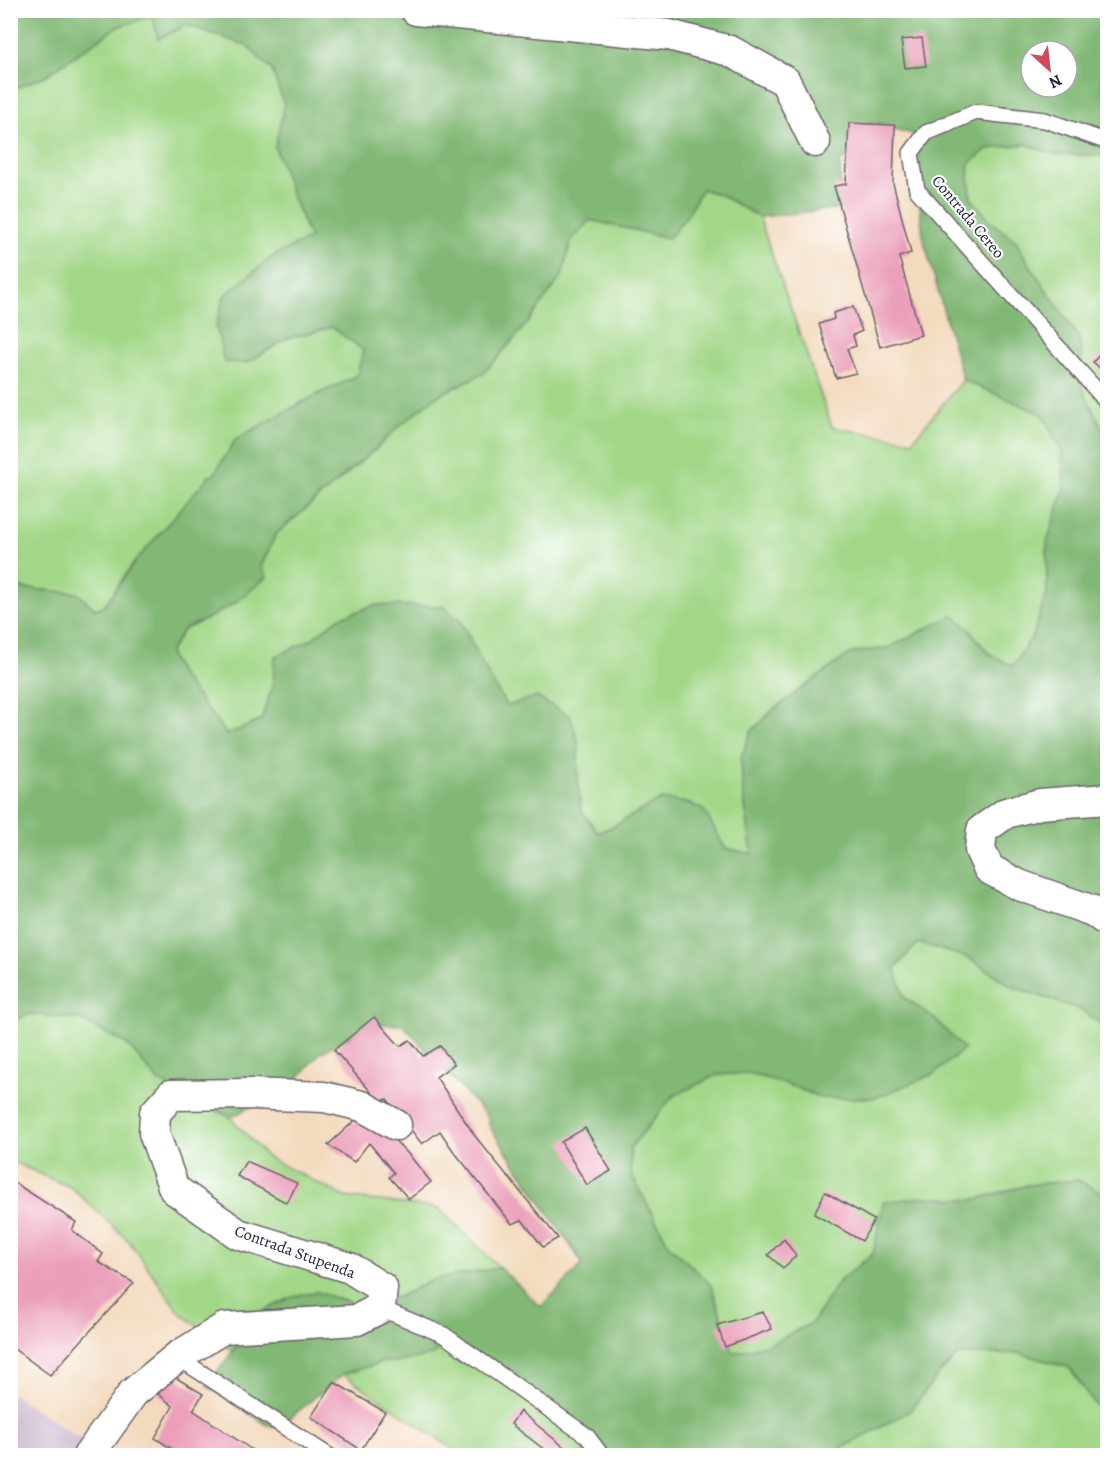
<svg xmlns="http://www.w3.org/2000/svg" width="1118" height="1466" viewBox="0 0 1118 1466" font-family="Alegreya,serif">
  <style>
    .industrial { fill: #cebed2 }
    .green { fill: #a2d787; stroke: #627c61; stroke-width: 1.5 }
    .forest { fill: #81b874; stroke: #526d58; stroke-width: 1.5; fill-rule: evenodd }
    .building { fill: #eb9fba }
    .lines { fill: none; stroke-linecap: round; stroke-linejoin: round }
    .service-casing { stroke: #6b6268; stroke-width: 18 }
    .minor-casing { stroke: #6b6268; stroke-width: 33 }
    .service { stroke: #fff; stroke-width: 15 }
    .minor { stroke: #fff; stroke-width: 30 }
    .labels { text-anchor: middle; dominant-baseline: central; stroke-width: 4.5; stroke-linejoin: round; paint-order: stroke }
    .street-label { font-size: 16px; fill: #22223b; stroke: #fff }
  </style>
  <rect width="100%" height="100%" fill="#fff"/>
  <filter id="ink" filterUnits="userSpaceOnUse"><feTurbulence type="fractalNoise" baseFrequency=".0167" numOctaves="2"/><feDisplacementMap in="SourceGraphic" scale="12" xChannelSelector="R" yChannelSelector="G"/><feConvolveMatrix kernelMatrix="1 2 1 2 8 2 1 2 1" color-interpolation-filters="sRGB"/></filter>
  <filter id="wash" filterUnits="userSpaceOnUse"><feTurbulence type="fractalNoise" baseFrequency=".008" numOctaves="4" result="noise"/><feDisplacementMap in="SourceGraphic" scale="24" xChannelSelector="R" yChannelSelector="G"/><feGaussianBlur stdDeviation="1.35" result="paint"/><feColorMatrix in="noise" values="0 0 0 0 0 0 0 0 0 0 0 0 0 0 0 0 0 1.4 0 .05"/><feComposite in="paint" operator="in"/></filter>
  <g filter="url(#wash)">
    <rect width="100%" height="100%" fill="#f3dabd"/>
    <!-- industrial -->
    <path class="industrial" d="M11 1393 105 1455H11Z"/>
    <!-- green -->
    <path class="green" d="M153 16 158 39 187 25 246 45 272 70 285 105 275 147 291 193 310 238 273 256 247 363 286 339 332 327 363 350 357 376 316 395 236 439 213 477H209L134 563 104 606 95 609 77 593 18 588 11 589V90L45 76 117 27Z
      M1026 144 1052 154 1107 156V438L1083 390 1080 340 1029 264 1016 241 991 222 971 198 968 165 987 149Z
      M702 189 721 195 759 217 832 427 912 441 963 380 1042 414 1062 452 1064 490 1047 542V594L1033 635 1013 666 988 653 970 630 913 636 888 648 851 653 775 708 751 732 741 757 743 792 753 854 725 848 703 810 617 824 599 833 581 810 578 780 507 706 492 682 461 622 339 618 310 640 275 657 273 685 261 720 227 735 179 673 169 653 183 630 212 616 236 602 261 567 276 534 375 450 399 426 437 396 484 373 562 276 571 241 590 220 669 238 686 217Z
      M918 943 969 958 1013 987 1082 1010 1107 1029V1196L1078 1180 1028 1185 973 1200 924 1197 873 1254 839 1281 812 1323 770 1344 733 1354 711 1285 669 1245 631 1174 630 1148 673 1096 717 1075 747 1073 786 1084 822 1098 935 1019 904 997 895 968Z
      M29 1014 79 1019 127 1044 158 1081 185 1097 230 1117 267 1157 345 1197 438 1208 500 1268 435 1279 398 1297 351 1303 317 1292 257 1314 233 1351 180 1313 129 1241 72 1188 11 1161V1022Z
      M449 1343 606 1455H462L343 1374 383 1362H401Z
      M1019 1353 1070 1368 1092 1401 1107 1418V1455L825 1456 852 1443 938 1375 958 1355Z"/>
    <!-- forest -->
    <path class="forest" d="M11 11H1107V156L1052 154 1026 144 987 149 968 165 971 198 991 222 1016 241 1029 264 1080 340 1083 390 1107 438V1029L1082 1010 1013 987 969 958 918 943 895 968 904 997 935 1019 964 1049 934 1074 875 1098H822L786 1084 747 1073 717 1075 673 1096 630 1148 631 1174 669 1245 711 1285 733 1353 770 1344 812 1323 839 1281 873 1254 883 1202 924 1197 973 1200 1028 1185 1078 1180 1107 1196V1418L1092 1401 1070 1368 1019 1353 958 1355 938 1375 910 1411 852 1443 825 1456 606 1455 449 1343 435 1354 401 1362H383L343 1374 278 1428 266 1424 207 1386 233 1351 257 1314 292 1297 317 1292 351 1303 398 1297 435 1279 500 1268 541 1307 583 1264 490 1127 488 1117 403 1025 371 1024 320 1053 296 1081 232 1117 185 1097 158 1081 127 1044 79 1019 29 1014 11 1022V589L18 588 77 593 95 609 104 606 134 563 209 476H213L236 439 316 395 357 376 363 350 332 327 286 339 247 363 224 362 216 326 224 296 273 256 310 238 291 193 275 147 284 105 272 70 246 45 187 25 158 39 153 16 117 27 45 76 11 90ZM1031 51H1067V87H1031ZM868 122 913 134 923 237 963 380 1042 414 1062 452 1064 490 1047 542V594L1033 635 1013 666 988 653 970 630 953 615 888 648 851 653 775 708 751 732 741 757 743 792 752 854 725 848 704 810 688 803 661 799 617 824 598 833 581 810 578 780V741L570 716 536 697 507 706 492 682 461 622 443 606 375 605 339 618 310 640 275 657 273 685 261 720 227 735 179 673 169 653 183 630 212 616 236 602 267 577 261 566 276 534 375 449 399 426 437 396 484 373 527 324 562 276 571 241 590 220 669 238 686 217 702 189 721 195 759 217 841 208 840 161 863 152Z"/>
    <g id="blocks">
      <!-- building -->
      <path class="building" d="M922 38 926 66 905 68 901 40Z
        M849 123 895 125 893 183 911 253 899 257 921 335 880 347 834 186 846 184Z
        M853 307 862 331 853 335 856 346 847 349 856 373 836 378 819 324 834 319 833 313Z
        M1108 346V375L1093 362Z
        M374 1017 400 1046 410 1040 423 1056 440 1046 454 1064 436 1077 475 1136 558 1238 543 1247 522 1220 512 1224 452 1149 440 1131 422 1144 387 1099 380 1102 334 1050Z
        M362 1114 382 1127 410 1156 431 1182 409 1199 389 1177 394 1173 369 1143 354 1162 328 1145Z
        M585 1128 611 1171 587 1185 561 1142Z
        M246 1161 297 1183 287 1203 237 1176Z
        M10 1180 76 1222 72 1230 103 1254 98 1262 134 1283 50 1375 10 1346Z
        M825 1192 874 1220 862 1241 814 1214Z
        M784 1239 796 1256 783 1268 768 1255Z
        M763 1312 772 1329 725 1347 717 1325Z
        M173 1376 203 1394 193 1410 261 1456H183L155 1438 173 1406 158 1394Z
        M334 1382 385 1412 361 1450 311 1417Z
        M520 1411 575 1456H553L511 1424Z"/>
    </g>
  </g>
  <g filter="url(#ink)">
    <use href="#blocks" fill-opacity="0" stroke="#6b6268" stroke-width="1.5"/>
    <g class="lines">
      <!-- service casing -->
      <g class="service-casing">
        <path id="service" d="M1108 142 1045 120 976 112 926 133 911 153 917 190 1108 403
          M380 1308 444 1335 587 1436 602 1456
          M177 1357 329 1456"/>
      </g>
      <!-- minor casing -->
      <g class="minor-casing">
        <path id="minor" d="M416 10 669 35 730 51 785 81 815 142
          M1108 799 1040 804 1006 813 982 830 980 850 989 869 1019 885 1093 911 1108 922
          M88 1456 133 1393 177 1357 224 1328 357 1320 380 1308 382 1288 350 1268 238 1234 174 1189 154 1133 155 1113 171 1095 250 1094 324 1097 362 1106 396 1125"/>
      </g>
      <!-- service -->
      <use href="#service" class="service"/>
      <!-- minor -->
      <use href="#minor" class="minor"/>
    </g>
  </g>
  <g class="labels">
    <!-- street labels -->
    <g class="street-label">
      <text transform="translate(968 217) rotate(50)">Contrada Cereo</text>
      <text transform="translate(295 1252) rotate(20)">Contrada Stupenda</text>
    </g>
  </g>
  <!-- margin -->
  <rect width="1118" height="1466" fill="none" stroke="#fff" stroke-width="36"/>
  <!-- north arrow -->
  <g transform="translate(1049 69) rotate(153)"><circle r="28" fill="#ffffff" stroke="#a7a7b1" stroke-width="1.5"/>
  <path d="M0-4.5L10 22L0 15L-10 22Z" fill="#d1495b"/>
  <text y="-9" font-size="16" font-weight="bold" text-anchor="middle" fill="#22223b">N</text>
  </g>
</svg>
